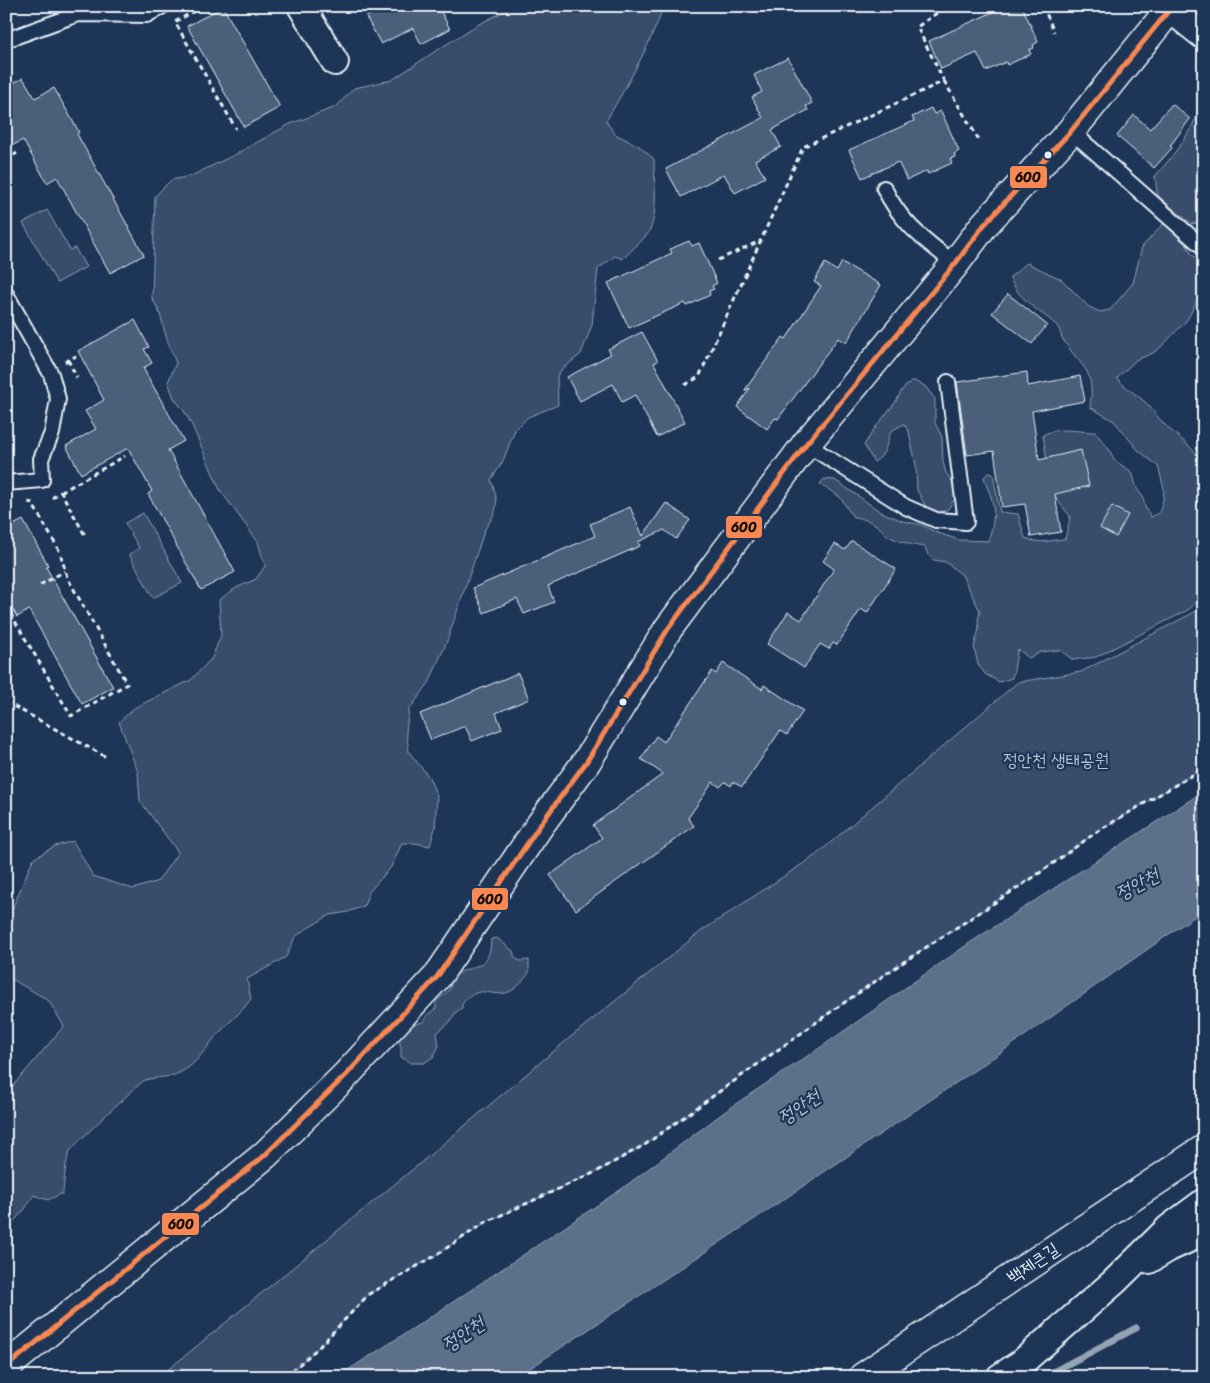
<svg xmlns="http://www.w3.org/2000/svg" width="1210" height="1383" viewBox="0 0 1210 1383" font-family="Sriracha,'Poor Story',sans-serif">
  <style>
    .green { fill: #374d6c; stroke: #909fb2 }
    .water { fill: #5d7089; stroke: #95a4b5 }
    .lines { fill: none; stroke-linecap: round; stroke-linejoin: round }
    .stream { stroke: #95a4b5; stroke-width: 7 }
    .building { fill: #495e7a; stroke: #e8f1f8 }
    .service-casing { stroke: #e8f1f8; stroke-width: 18 }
    .minor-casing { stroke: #e8f1f8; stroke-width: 30 }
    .secondary-casing { stroke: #e8f1f8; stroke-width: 31 }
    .path { stroke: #e8f1f8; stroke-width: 3; stroke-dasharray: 5 4; stroke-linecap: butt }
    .service { stroke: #1d3557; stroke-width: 14 }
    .minor { stroke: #1d3557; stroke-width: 26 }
    .secondary { stroke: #1d3557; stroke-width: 28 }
    .bus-1-casing { stroke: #1d3557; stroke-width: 9 }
    .bus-1 { stroke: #f88751; stroke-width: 5 }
    .bus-dot { fill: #e8f1f8; stroke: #1d3557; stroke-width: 2 }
    .labels { text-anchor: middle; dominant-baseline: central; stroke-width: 4.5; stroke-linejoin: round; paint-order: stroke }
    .park-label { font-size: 18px; fill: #b3c0ce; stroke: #1d3557 }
    .street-label { font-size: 18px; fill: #e8f1f8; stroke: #1d3557 }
    .water-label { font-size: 19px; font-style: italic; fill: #b7c4d1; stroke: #1d3557 }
    .line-badge { stroke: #1d3557; stroke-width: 2 }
    .pale-badge-label { font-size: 14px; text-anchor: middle; font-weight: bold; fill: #111 }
  </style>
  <rect width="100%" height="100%" fill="#1d3557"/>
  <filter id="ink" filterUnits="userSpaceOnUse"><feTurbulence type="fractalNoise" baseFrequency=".02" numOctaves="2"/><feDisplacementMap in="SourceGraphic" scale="10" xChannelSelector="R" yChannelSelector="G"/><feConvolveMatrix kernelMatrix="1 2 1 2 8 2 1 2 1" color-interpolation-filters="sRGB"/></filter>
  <g filter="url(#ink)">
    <!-- green -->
    <path class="green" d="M515 6H664C649 47 628 84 606 121L615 134 639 146 654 159C654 180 660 220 646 236 639 244 630 251 623 259L615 256 598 269 592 325 581 354 561 370 557 376 558 405 528 417 515 430 503 461 491 480C499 503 499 509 485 529L447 641 429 683 409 710 406 731 409 752 429 777 437 796 435 828 430 846 415 843H402L391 867 369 892 364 906 348 912 330 915 308 928 295 937 286 957 247 979 251 999C242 1012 230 1021 219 1033 207 1046 196 1066 179 1073 169 1078 156 1077 145 1080 139 1083 74 1145 70 1151 65 1162 64 1182 63 1193L48 1200 34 1195 25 1209 6 1230V1094L64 1026 48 1000 6 976V924L33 859 55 846 73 841 93 876 133 889 158 881 178 852 140 801 138 772 119 722 134 708 191 680 212 658 221 635 219 600 236 588 256 579 265 566 258 542 220 490 191 423 184 411 174 398 168 382 176 363C173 354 168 345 166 336 162 323 161 311 152 299L155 196 171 180 191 176 236 154 290 124 336 107 354 88 392 80 431 54 477 25Z
      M1204 96C1204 122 1209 205 1197 223L1192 224 1159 197 1157 192 1155 176C1171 159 1186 139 1196 118 1199 111 1200 103 1204 96Z
      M47 210 70 250 75 248 86 267 57 283 23 223Z
      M1164 223 1187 246 1193 256 1204 260V284L1201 293 1187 320 1162 346 1153 353 1136 360 1117 378C1124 387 1135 393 1144 401 1152 408 1157 417 1165 425 1179 438 1193 447 1204 464V596L1188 610 1096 657 1073 660 1060 650 1041 652 1029 658 1018 649C1015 659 1015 669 1012 678L999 682 985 674 978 664 974 647 979 629 978 620 980 611 962 575 946 562 933 560 928 555 925 547C914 546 896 541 887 535 884 533 882 529 879 527 871 521 862 518 853 517L840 497 820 484 824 479 835 480 881 512 903 521 922 525 935 532 959 540 988 541C993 526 996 512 991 497 989 490 985 484 984 477L988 473 993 474 1000 512 1018 514 1025 538C1042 545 1048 540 1065 539L1069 523 1070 516 1052 494 1043 435C1059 426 1078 432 1095 432L1109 449 1114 460 1132 472 1137 489 1143 497 1145 507 1151 517 1159 513 1163 500 1164 489 1158 466 1138 450 1114 421 1090 407C1095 368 1083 370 1064 341 1060 336 1061 329 1055 324 1039 310 1017 299 1010 277L1027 263 1061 279 1089 307 1100 312 1110 310 1133 283 1142 247Z
      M912 380 925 386 935 399V423L942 437 943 462 946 473 953 482 956 497 948 509 936 514 928 511 917 490 916 465 909 432 904 424 891 431C886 443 887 455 874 462L864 445 875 428 895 403 902 390Z
      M143 513 182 583 153 598 129 554 139 548 125 523Z
      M1204 607V768L1098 831 1034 877 899 965 835 1009 646 1144 598 1171 486 1222 433 1257 369 1294 319 1347 285 1377H159L418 1165 567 1040 700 932 816 855 1018 682 1081 672Z
      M497 938 513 951 515 958 520 961 529 960V973C524 979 517 989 509 992 489 999 482 981 462 1004V1008L456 1012 450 1022 437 1033 439 1046 433 1057 424 1063H411L401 1057V1047L398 1037 407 1026 423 1022 427 1015 436 1008V1001C445 993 452 993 451 979 471 960 490 975 491 939Z"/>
    <!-- water -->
    <path class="water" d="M1204 791V912L1192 918 1003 1051 737 1231 517 1377H337L423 1322 620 1190 731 1107 821 1047 971 942Z"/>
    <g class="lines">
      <!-- stream -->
      <path class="stream" d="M1051 1373 1136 1328"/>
    </g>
    <!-- building -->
    <path class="building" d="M387 6H438L450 29 421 44 413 28 381 44 366 17Z
      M991 6H1022L1038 42 1033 45 1034 48 1029 50 1031 54 1007 65 1006 62 986 71 977 53 941 69 929 41 993 12Z
      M223 7 280 107 244 127 187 26Z
      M788 58 812 103 806 106 808 110 772 130 781 147 755 160 765 177 735 193 724 174 681 197 666 169 763 118 752 97 762 92 754 75Z
      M23 78 35 98 54 88 79 132 77 134 144 255 110 273 57 177 47 183 23 140 6 149V87Z
      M1172 104 1190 119 1170 146 1172 148 1154 168 1117 136 1134 115 1150 129Z
      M931 108 934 114 941 111 959 151 954 154 955 157 950 159 952 163 928 174 927 171 907 180 898 162 862 178 849 150 914 121 912 117Z
      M689 241 692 246 699 243 717 283 712 286 714 289 709 291 710 295 687 306 685 303 629 328 608 283 672 253 670 249Z
      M842 262 881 285 846 343 838 338 778 419 775 418 767 429 737 407 750 388 744 391 783 337 786 339 821 286 814 282 825 263 837 271Z
      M1008 294 1047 325 1032 344 992 313Z
      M135 320 149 347 144 349 152 363 143 368 184 441 168 450 235 572 201 590 148 494 152 491 128 448 81 474 66 446 96 429 85 411 104 400 78 351Z
      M642 332 658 361 654 363 685 422 657 437 635 395 622 402 613 384 580 401 567 377 611 354 608 349Z
      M1027 372 1028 386 1080 376 1085 401 1032 411 1039 460 1081 450 1089 486 1055 494 1061 532 1031 537 1025 504 1002 507 994 451 967 455 957 382Z
      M666 503 690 520 676 539 664 530 638 542 640 546 548 586 554 602 524 614 517 599 484 613 473 588 595 536 590 524 630 507 643 536Z
      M1112 506 1128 515 1116 537 1100 528Z
      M23 520 48 565 46 567 113 687 82 704 29 610 17 617 6 597V529Z
      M852 541 896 569 867 613 861 609 837 645 833 643 829 649 820 644 804 668 767 644 788 612 801 620 834 569 823 561 835 544 845 550Z
      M723 663 762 689 764 685 803 711 787 735 780 731 742 787 733 782 731 786 725 782 720 787 713 782 688 818 694 826 576 910 550 875 602 838 593 825 663 774 641 759 656 736 664 742 712 671 716 674Z
      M518 673 529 699 496 713 502 729 472 741 465 726 431 740 420 714Z"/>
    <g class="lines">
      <!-- service casing -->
      <g class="service-casing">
        <path id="service" d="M6 40 78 14 147 15 163 6
          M1071 131 1204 248
          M884 188C902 225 924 239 955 264
          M6 294 51 374 58 399 52 433 41 459 42 480 6 483
          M806 444 906 507 936 520 966 522 948 382"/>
      </g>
      <!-- minor casing -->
      <g class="minor-casing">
        <path id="minor" d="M301 6 335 62
          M1170 9 1204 36
          M1149 1260 1169 1248 1204 1232
          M1000 1377 1020 1364 1114 1282 1169 1228 1204 1202"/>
      </g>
      <!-- secondary casing -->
      <g class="secondary-casing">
        <path id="secondary" d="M6 1367 265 1155 346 1075 437 977 540 825 587 761 668 629 806 444 955 264 984 225 1071 131 1170 9 1175 6
          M863 1377 1204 1149"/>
      </g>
      <!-- path -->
      <path class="path" d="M203 6 175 22 236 129
        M934 6 937 13
        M1043 6 1054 32
        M944 81 979 140
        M6 160 17 153
        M718 260 760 241
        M68 360 77 378
        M65 362 76 356
        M685 385 699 377 803 147 944 81 917 27 937 13 951 6
        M61 492 125 456
        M52 498 61 492 86 537
        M40 585 65 571
        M6 606 71 716 127 684 67 577 60 552 32 503 25 501
        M6 702 108 758
        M285 1377 319 1347 369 1294 433 1257 486 1222 598 1171 646 1144 835 1009 899 965 1034 877 1098 831 1204 768"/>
      <!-- service -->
      <use href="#service" class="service"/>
      <!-- minor -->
      <use href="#minor" class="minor"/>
      <!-- secondary -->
      <use href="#secondary" class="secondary"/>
      <!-- bus-1 casing -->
      <g class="bus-1-casing">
        <path id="bus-1" d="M6 1367 265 1155 346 1075 437 977 540 825 587 761 668 629 806 444 955 264 984 225 1071 131 1170 9 1175 6"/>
      </g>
      <!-- bus-1 -->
      <use href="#bus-1" class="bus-1"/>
    </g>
  </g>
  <!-- markers -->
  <g class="bus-dot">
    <circle cx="1048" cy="155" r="4.5"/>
    <circle cx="623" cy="702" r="4.5"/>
  </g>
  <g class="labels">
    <!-- park labels -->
    <g class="park-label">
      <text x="1056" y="760">정안천 생태공원</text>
    </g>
    <!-- street labels -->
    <g class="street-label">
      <text transform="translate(1033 1263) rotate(-34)">백제큰길</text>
    </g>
    <!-- water labels -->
    <g class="water-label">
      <text transform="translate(1137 884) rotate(-28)">정안천</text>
      <text transform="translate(799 1107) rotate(-34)">정안천</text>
      <text transform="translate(463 1334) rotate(-34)">정안천</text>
    </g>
  </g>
  <g class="line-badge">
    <rect x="1009" y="165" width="39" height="24" rx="5" fill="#f88751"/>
    <rect x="725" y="515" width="38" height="24" rx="5" fill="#f88751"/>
    <rect x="471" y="887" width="38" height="24" rx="5" fill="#f88751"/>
    <rect x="161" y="1212" width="39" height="24" rx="5" fill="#f88751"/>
  </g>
  <g class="pale-badge-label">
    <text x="1028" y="182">600</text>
    <text x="744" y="532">600</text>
    <text x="490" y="904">600</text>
    <text x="181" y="1229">600</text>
  </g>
  <!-- margin -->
  <rect width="1210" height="1383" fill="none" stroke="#1d3557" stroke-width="25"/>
  <rect x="12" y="12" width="1185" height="1358" fill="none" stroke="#e8f1f8" stroke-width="2" filter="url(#ink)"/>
</svg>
